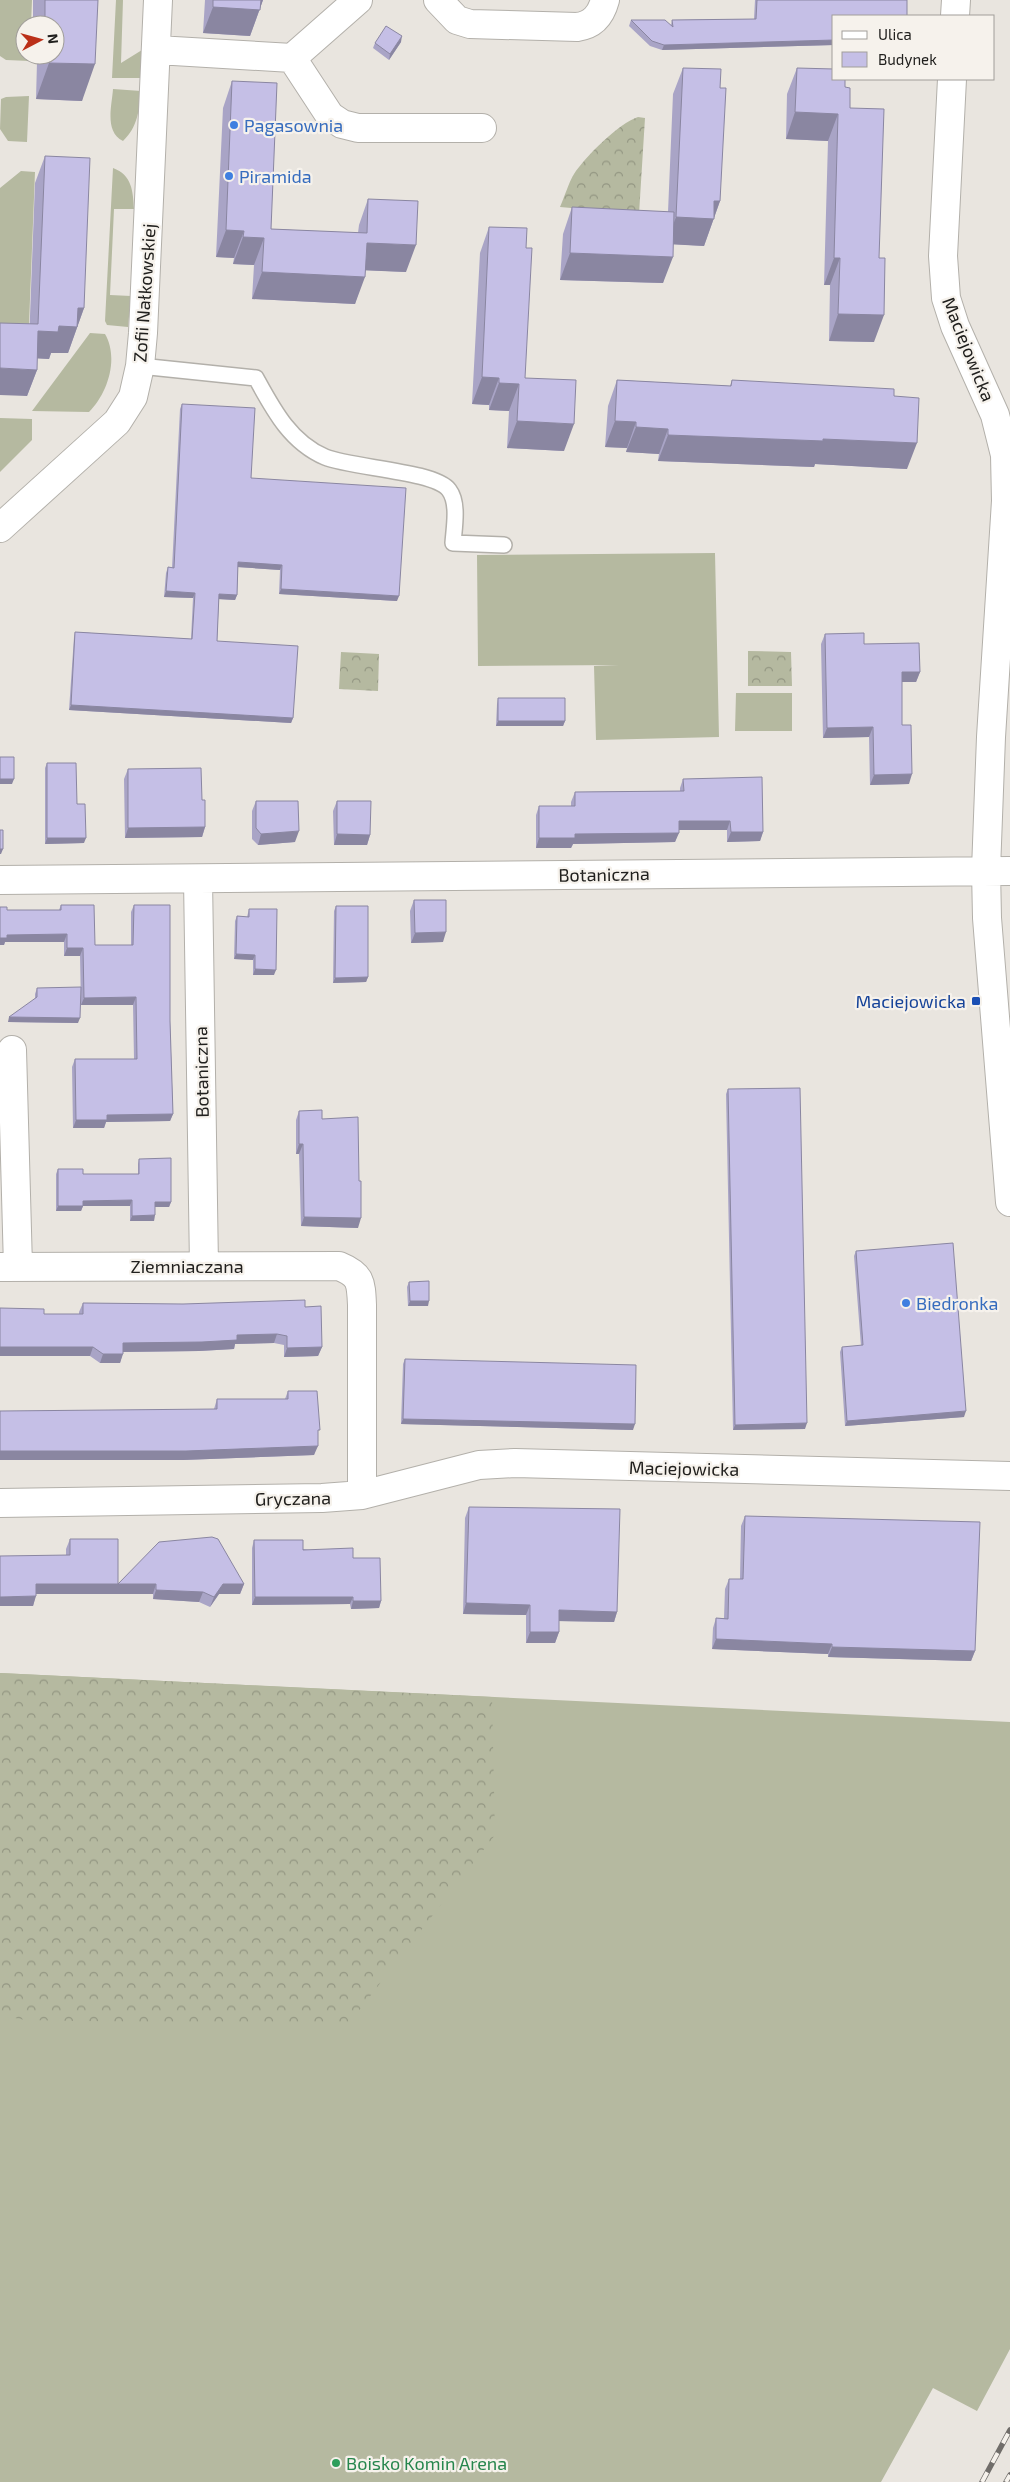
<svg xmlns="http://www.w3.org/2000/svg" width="1010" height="2482" viewBox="0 0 1010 2482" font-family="'Exo 2',sans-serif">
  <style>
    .grass { fill: #b5b9a0 }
    .forest { fill: url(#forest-crowns) }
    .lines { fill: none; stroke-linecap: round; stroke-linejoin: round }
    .service-casing { stroke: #b3b0aa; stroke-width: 18 }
    .minor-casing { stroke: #b3b0aa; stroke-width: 30 }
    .service { stroke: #fff; stroke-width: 15 }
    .minor { stroke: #fff; stroke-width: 28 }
    .rail-casing { stroke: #706d6a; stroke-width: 5.5 }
    .rail { stroke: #f6f2ec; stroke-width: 4; stroke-dasharray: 11; stroke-linecap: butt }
    .wall { fill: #a9a4c6 }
    .shaded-wall { fill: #8a86a1 }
    .building { fill: #c5bfe6; stroke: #8a86a1 }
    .shop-dot { fill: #3f7fe0; stroke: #f6f2ec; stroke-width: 2 }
    .transit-dot { fill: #1a4fb4; stroke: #f6f2ec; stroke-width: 2 }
    .leisure-dot { fill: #2e9e5b; stroke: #f6f2ec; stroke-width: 2 }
    .labels { text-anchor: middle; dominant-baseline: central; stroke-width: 4.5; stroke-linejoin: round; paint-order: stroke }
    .shop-label { font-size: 18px; fill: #366cbe; stroke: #f6f2ec; text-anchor: start }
    .street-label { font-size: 18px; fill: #21201e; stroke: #f6f2ec }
    .transit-label { font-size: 18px; fill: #164399; stroke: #f6f2ec; text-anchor: end }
    .leisure-label { font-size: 18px; fill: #27864d; stroke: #f6f2ec; text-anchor: start }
  </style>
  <defs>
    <pattern id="forest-crowns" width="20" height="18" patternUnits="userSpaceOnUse" patternTransform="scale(1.25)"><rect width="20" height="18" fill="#b5b9a0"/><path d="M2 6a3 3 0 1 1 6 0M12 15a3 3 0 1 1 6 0" fill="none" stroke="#939682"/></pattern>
  </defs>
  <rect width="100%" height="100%" fill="#e9e5df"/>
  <!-- grass -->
  <path class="grass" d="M0 0H32L31 25H25V55H30V61L6 60 0 56Z
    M116 0H123L121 63 142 50 141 78H112Z
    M113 89 141 91C139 110 138 127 123 141 104 132 112 105 113 89Z
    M29 96 27 142 8 141 0 129 1 99 6 97Z
    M113 168C132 175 133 191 134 209H114L110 295 131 296 128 327 107 325 105 321Z
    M21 171 35 172 28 350 0 349V188Z
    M90 333 105 334C119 358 108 393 89 412L32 411Z
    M0 418 32 419V440L0 472Z
    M715 553 719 737 596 740 594 666 619 665 478 666 477 555Z
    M736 693H792V731H735Z
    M0 1673 1010 1722V2349L977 2411 933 2388 881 2482H0Z"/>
  <!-- forest -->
  <path class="forest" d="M638 117 645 118 639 214 560 207C565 196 568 184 574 174 585 157 619 123 638 117Z
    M748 651 791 652 792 686H748Z
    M341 652 379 654 378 691 339 689Z
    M0 1673 492 1697 495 1835 347 2026 25 2020 0 2015Z"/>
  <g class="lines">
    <!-- service casing -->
    <g class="service-casing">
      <path id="service" d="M140 366 256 378C273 409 290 442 325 457 352 468 435 471 449 490 459 503 454 528 453 543L504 545"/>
    </g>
    <!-- minor casing -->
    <g class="minor-casing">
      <path id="minor" d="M438 0 457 20 470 24 577 27C593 25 601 15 605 0
        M955 16 956 0
        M157 50 292 58 358 0
        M292 58 330 116 342 124 358 128H482
        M952 79 943 256 946 298 955 326 995 415 1005 455 1006 501 991 737 986 870 987 918 1010 1202
        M0 528 117 422 133 397 140 366 143 333 158 0
        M198 879 204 1266
        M0 880 1010 871
        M12 1050 18 1267
        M0 1267 339 1266C361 1275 361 1282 362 1305V1495L322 1498 0 1503
        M362 1495 479 1465 515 1463 1010 1476"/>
    </g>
    <!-- service -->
    <use href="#service" class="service"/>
    <!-- minor -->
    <use href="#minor" class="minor"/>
    <!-- rail casing -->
    <g class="rail-casing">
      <path id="rail" d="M982 2482 1010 2430
        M1006 2482 1010 2475"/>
    </g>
    <!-- rail -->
    <use href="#rail" class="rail"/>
  </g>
  <!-- wall -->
  <path class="wall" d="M33 0H98L82 101 36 99 37 62H31L32 55H55V25H33Z
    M205 0H263L250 36 203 33Z
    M755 0H907L834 16V45L662 50 650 46 629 26 631 20 671 25 672 20 754 19Z
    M401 42 389 60 373 48 375 43Z
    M683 68 720 88V201L704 246 673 244 663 283 560 280 563 234 572 207 668 212 673 94Z
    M797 68 845 87 850 108 874 342 829 341 830 285H824L828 141 786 139 787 94Z
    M232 81 271 229 358 233 359 225 368 199 406 272 365 270 355 304 252 299 254 265 233 264 234 258 216 257 223 108Z
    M45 156 84 308 68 353H51L49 359 37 358V370L27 396 35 183Z
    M489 227 525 378 564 451 507 448 509 411 489 410V405L472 404 480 253Z
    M617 380 730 386 732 380 894 396 907 469 815 464 814 467 658 461 659 454 626 452 627 448 605 447 608 406Z
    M182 404 251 478 397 601 279 594 280 570 238 567 237 595 235 600 219 599 217 641 293 718 291 723 69 710 74 637 75 632 191 639 193 598 164 597 166 573 168 567 172 568 180 409Z
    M825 634 864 644 920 672 916 682H902V725L909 784 870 785 869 737 823 738 821 644Z
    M498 698 565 721 563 726H496L497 704Z
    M47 763 77 804 84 843 45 844V768Z
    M128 769 202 800 205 827 202 837 125 838 124 779Z
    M683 779 763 832 760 841 727 842V830H679L675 842 573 844 571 848H536V815L539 806H571V802L575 792 680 791V788Z
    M256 801 295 842 258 845 252 839V811Z
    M337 801 370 835 367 845H334L333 811Z
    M414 900 443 942 411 943 410 911Z
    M61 905 95 945H131V912L134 905 170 1021 173 1114 170 1121 106 1122 104 1128H73L72 1067 75 1059H134L133 1005H81L80 956H64V942H5L4 945 7 910H59Z
    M336 906 368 977 366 982 333 983 334 911Z
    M249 909 274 975H253V960L234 959 235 921 237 916 247 917Z
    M37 988 78 1023 8 1022 35 999V994Z
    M728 1089 805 1429 733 1430 726 1094Z
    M299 1111 322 1119 358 1228 301 1226 299 1154H296V1120Z
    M139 1159 171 1202 169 1207H155L154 1221H130V1206H83L81 1211H56V1174L58 1169 83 1174H138V1164Z
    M856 1251 964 1417 845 1426 840 1352 842 1347 861 1346 854 1256Z
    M409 1282 428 1306H408L407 1287Z
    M83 1303 305 1307 322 1347 318 1356 284 1357V1345L274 1343 235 1344 234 1349 199 1351 123 1352 120 1363H100L90 1356H0V1308L44 1314H79V1312Z
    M405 1359 633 1430 401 1424 403 1364Z
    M288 1391 318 1436 314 1455 183 1460 214 1409 217 1399H285Z
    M469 1507 617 1612 614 1622 559 1621V1632L555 1643H526V1615L463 1614 465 1518Z
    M745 1516 975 1651 971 1661 828 1657V1654L712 1649 713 1628 716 1618H724L725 1589 729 1579H740L741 1526Z
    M70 1539 118 1584H244L240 1594H219L210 1607 199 1602 153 1599V1594H36L33 1606H0L66 1555V1549Z
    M254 1540 353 1558 381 1601 379 1608 351 1609 350 1604 252 1605V1548Z"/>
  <!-- shaded-wall -->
  <path class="shaded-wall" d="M256 0H263L250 36 203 33 213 7Z
    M402 36 401 42 389 60 390 54Z
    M834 40V45L662 50 664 45Z
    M34 55H40L37 62H31Z
    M49 63 95 64 82 101 36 99Z
    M795 112 838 114 828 141 786 139Z
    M714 201H720L704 246 666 244 676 217Z
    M226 230 244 231 234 258 216 257Z
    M243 237 264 238 254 265 233 264Z
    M367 243 416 245 406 272 357 270Z
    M570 253 673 257 663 283 560 280Z
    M834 258H840L830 285H824Z
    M262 272 365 277 355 304 252 299Z
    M78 308H84L68 353H51L49 359 29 358 38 331 59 326Z
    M838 314 884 315 874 342 829 341Z
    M0 368 37 370 27 396 0 395Z
    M482 377 499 378 489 405 472 404Z
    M499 383 519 384 509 411 489 410Z
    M517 421 574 424 564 451 507 448Z
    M615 421 636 422 627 448 605 447Z
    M636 427 668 429 659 454 626 452Z
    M668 435 823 439 917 443 907 469 815 464 814 467 658 461Z
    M238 562 282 565 280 570 237 567Z
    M281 589 399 596 397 601 279 594Z
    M166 591 195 593 193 598 164 597Z
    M219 594 237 595 235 600 217 599Z
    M902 672H920L916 682H898Z
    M71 705 293 718 291 723 69 710Z
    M498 721H565L563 726H496Z
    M873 727 869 737 823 738 827 728Z
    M912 774 909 784 870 785 874 775Z
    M0 779H14L12 784H0Z
    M679 821H730L727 830H675Z
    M205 827 202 837 125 838 128 828Z
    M299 831 295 842 258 845 261 834Z
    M731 832H763L760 841 727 842Z
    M679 833 675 842 573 844 571 848H536L539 838 575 834Z
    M337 834 370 835 367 845H334Z
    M47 838H86L84 843 45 844Z
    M0 849H3L1 854H0Z
    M446 932 443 942 411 943 415 933Z
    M67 934 64 942H5L4 945H0V938L7 935Z
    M67 948H83L80 956H64Z
    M236 954 255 955 253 960 234 959Z
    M255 969 276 970 274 975H253Z
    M368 977 366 982 333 983 335 978Z
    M136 997 133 1005H81L84 998Z
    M9 1017 80 1018 78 1023 8 1022Z
    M173 1114 170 1121 106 1122 104 1128H73L76 1120 107 1115Z
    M299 1144H303L299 1154H296Z
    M132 1200 130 1206H81L83 1201Z
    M155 1202H171L169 1207H153Z
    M58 1206H83L81 1211H56Z
    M155 1215 154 1221H130L132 1216Z
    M304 1217 361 1218 358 1228 301 1226Z
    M410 1301H429L428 1306H408Z
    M277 1334 274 1343 235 1344 234 1349 199 1351 120 1352 123 1343 237 1335Z
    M0 1347H93L90 1356H0Z
    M322 1347 318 1356 284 1357 287 1348Z
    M103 1354H123L120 1363H100Z
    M966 1411 964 1417 845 1426 847 1421Z
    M403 1419 635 1424 633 1430 401 1424Z
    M807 1423 805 1429 733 1430 735 1425Z
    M318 1446 314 1455 183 1460H0V1451Z
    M36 1584H156L153 1594H32Z
    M223 1584H244L240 1594H219L210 1607 214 1597Z
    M156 1590 203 1592 199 1602 153 1599Z
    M36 1596 33 1606H0V1597Z
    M255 1597H353L350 1604 252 1605Z
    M353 1601H381L379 1608 351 1609Z
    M466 1603 530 1605 526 1615 463 1614Z
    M559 1610 617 1612 614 1622 555 1621Z
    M530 1632H559L555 1643H526Z
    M716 1639 832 1644 828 1654 712 1649Z
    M832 1647 975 1651 971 1661 828 1657Z"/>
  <!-- building -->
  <path class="building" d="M45 0H98L95 64 49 63V55H55V25H45Z
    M213 0H261L260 10 213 7Z
    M757 0H907V16H834V40L664 45 652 41 631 20H665L673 27 672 20 756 19Z
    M386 26 402 36 390 54 375 43Z
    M683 68 721 69 720 88H726L720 201H714V219L676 217Z
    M797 68 834 69V79H845V87L850 88V108L884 109 879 258H885L884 315 838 314 840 258H834L838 114 795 112Z
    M232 81 277 83 271 229 367 233 368 199 418 201 416 245 367 243 365 277 262 272 264 238 243 237 244 231 226 230Z
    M45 156 90 158 84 308H78L77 327 59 326 58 332 38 331 37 370 0 368V323L38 324Z
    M572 207 674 212 673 257 570 253Z
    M489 227 527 228 526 248H532L525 378 576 380 574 424 517 421 519 384 499 383V378L482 377Z
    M617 380 731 386 732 380 894 389V396L919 398 917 443 823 439V441L668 435V429L636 427V422L615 421Z
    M182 404 255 408 251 478 406 488 399 596 281 589 282 565 238 562 237 595 219 594 217 641 298 646 293 718 71 705 75 632 192 639 195 593 166 591 168 567 174 568Z
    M864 633V644L919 643 920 672H902V725H911L912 774 874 775 873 727 827 728 825 634Z
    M498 698H565V721H498Z
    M0 757H14V779H0Z
    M47 763H76L77 804H85L86 838H47Z
    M201 768 202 800H205V827L128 828V769Z
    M762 777 763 832H731L730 821H679V833L575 834V838H539V806H575V792L684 791 683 779Z
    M256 801H298L299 831 261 834 256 828Z
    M337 801H371L370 835 337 834Z
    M0 830H3V849H0Z
    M414 900H446V932L415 933Z
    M61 905H94L95 945H133L134 905H170V1021L173 1114 107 1115V1120H76L75 1059H137L136 997 84 998 83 948H67V934L7 935V938H0V907H7V910H61Z
    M336 906H368V977L335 978Z
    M249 909H277L276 970 255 969V955L236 954 237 916 249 917Z
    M81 987 80 1018 9 1017 37 997V988Z
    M800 1088 807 1423 735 1425 728 1089Z
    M322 1110V1119L358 1117 359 1181H361V1218L304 1217 303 1144H299V1111Z
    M171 1158V1202H155V1215L132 1216V1200L83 1201V1206H58V1169H83V1174H139V1159Z
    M953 1243 966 1411 847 1421 842 1347 863 1345 856 1251Z
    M429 1281V1301H410L409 1282Z
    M305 1300V1307L321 1306 322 1347 287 1348V1336L277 1334 237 1335V1340L202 1342 123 1343V1354H103L93 1347H0V1308L44 1309V1314H83V1303L183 1304Z
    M405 1359 636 1365 635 1424 403 1419Z
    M288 1391H317L320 1430H318V1446L186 1451H0V1411L217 1409V1399H288Z
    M469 1507 620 1509 617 1612 559 1610V1632H530V1605L466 1603Z
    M745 1516 980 1522 975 1651 832 1647V1644L716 1639V1618L728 1619 729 1579H743Z
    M212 1537 218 1539 244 1584H223L214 1597 203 1592 156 1590V1584H36V1596L0 1597V1556L70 1555V1539H118V1584L159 1542Z
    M254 1540H303V1550L353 1548V1558H380L381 1601H353V1597H255Z"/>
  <!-- markers -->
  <g class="shop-dot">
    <circle cx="234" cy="125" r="5"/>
    <circle cx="229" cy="176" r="5"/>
    <circle cx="906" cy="1303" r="5"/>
  </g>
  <rect class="transit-dot" x="971" y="996" width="10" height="10" rx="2.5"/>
  <circle class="leisure-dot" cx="336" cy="2463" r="5"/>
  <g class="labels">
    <!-- shop labels -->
    <g class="shop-label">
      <text x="244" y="125">Pagasownia</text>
      <text x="239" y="176">Piramida</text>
      <text x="916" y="1303">Biedronka</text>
    </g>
    <!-- street labels -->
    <g class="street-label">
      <text transform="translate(144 293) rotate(-86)">Zofii Nałkowskiej</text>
      <text transform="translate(969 349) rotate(68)">Maciejowicka</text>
      <text transform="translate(604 874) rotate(-1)">Botaniczna</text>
      <text transform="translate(201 1072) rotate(-91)">Botaniczna</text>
      <text x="187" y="1266">Ziemniaczana</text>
      <text transform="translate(684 1468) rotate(1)">Maciejowicka</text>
      <text transform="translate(293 1498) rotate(-1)">Gryczana</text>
    </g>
    <!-- transit labels -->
    <g class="transit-label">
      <text x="966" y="1001">Maciejowicka</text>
    </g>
    <!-- leisure labels -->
    <g class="leisure-label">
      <text x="346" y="2463">Boisko Komin Arena</text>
    </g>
  </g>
  <!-- legend -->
  <rect x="832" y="15" width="162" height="65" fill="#f6f2ec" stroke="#a19e9a"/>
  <rect x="842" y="31" width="25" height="8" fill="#ffffff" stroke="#a19e9a"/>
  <text x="878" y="40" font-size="15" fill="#21201e">Ulica</text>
  <rect x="842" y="52" width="25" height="15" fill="#c5bfe6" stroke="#a19e9a"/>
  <text x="878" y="65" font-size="15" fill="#21201e">Budynek</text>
  <!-- north arrow -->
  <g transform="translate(40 40) rotate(84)"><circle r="24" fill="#f6f2ec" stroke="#a19e9a"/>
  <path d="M0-4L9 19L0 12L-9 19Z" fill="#bb3019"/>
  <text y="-8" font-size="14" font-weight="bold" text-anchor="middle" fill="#21201e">N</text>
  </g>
</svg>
